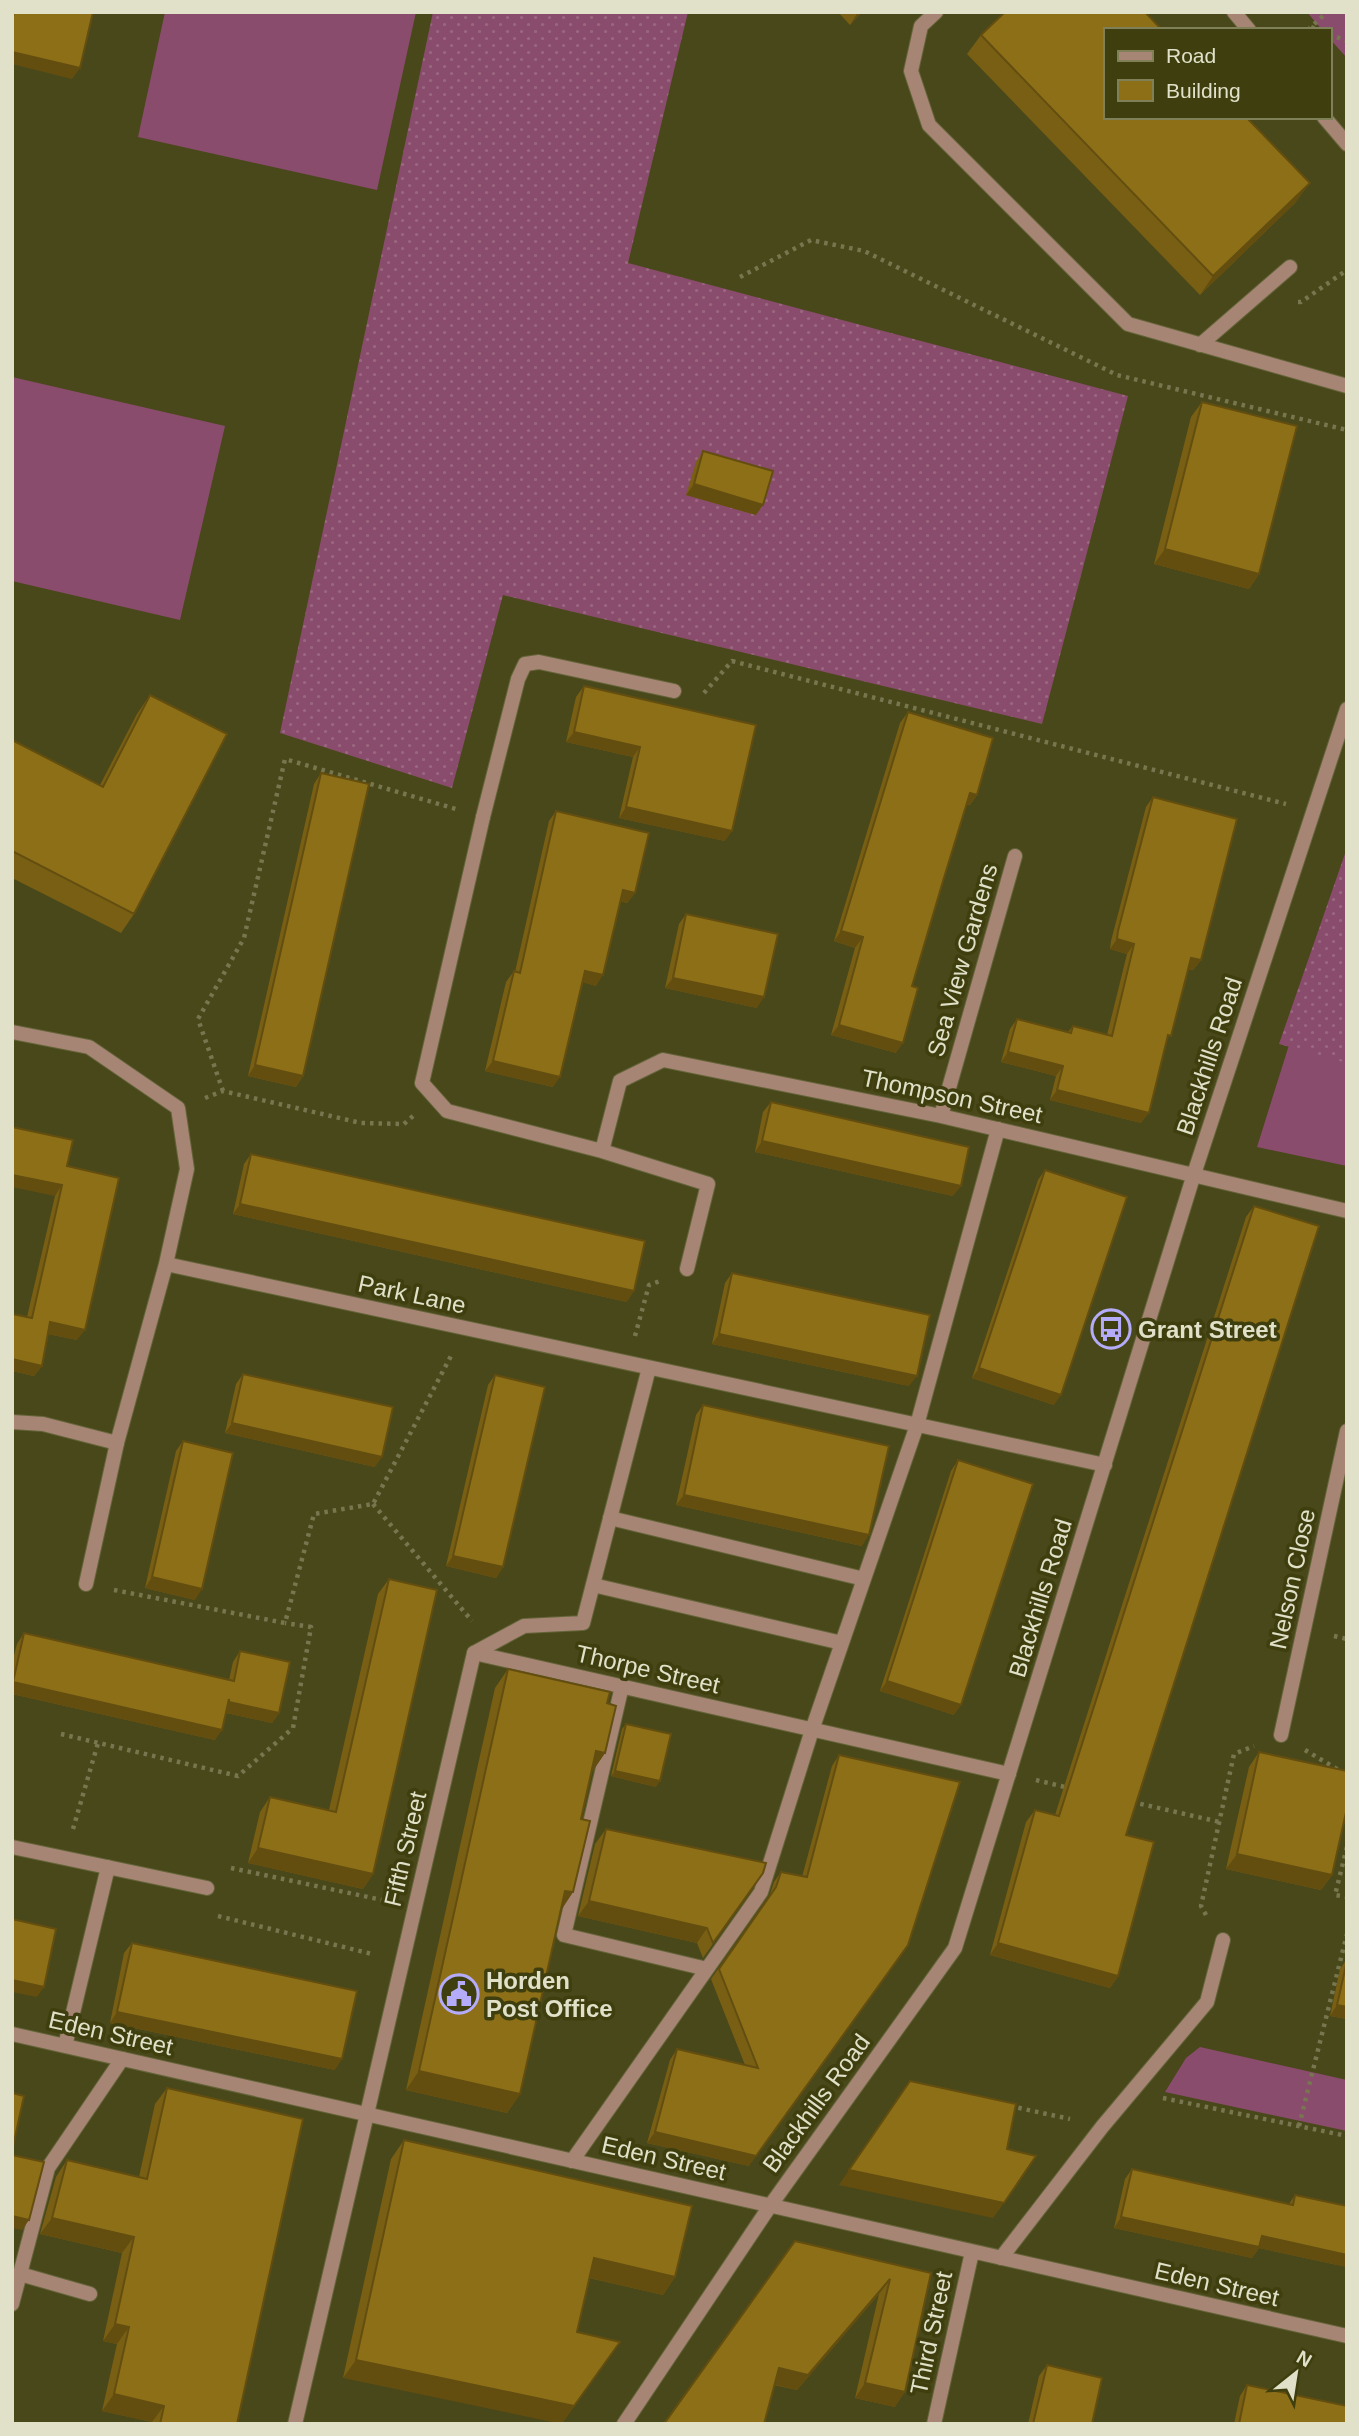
<svg xmlns="http://www.w3.org/2000/svg" width="1359" height="2436" viewBox="0 0 1359 2436" font-family="Helvetica,sans-serif">
  <style>
    .grass { fill: #8a4c6d }
    .garden { fill: url(#garden-dots) }
    .lines { fill: none; stroke-linecap: round; stroke-linejoin: round }
    .lane-casing { stroke: #646439; stroke-width: 16 }
    .street-casing { stroke: #646439; stroke-width: 16 }
    .path { stroke: #77764f; stroke-width: 4.5; stroke-dasharray: 3.5 5; stroke-linecap: butt }
    .lane { stroke: #a68574; stroke-width: 14 }
    .street { stroke: #a68574; stroke-width: 14 }
    .wall { fill: #795f14 }
    .shaded-wall { fill: #634e10 }
    .building { fill: #8d6f17; stroke: #634e10; stroke-width: 2 }
    .labels { text-anchor: middle; dominant-baseline: central; stroke-width: 7; stroke-linejoin: round; paint-order: stroke }
    .street-label { font-size: 24px; fill: #e0e1c8; stroke: #3f3e0e }
    .poi-label { font-size: 24px; font-weight: bold; fill: #e0e1c8; stroke: #3f3e0e; text-anchor: start }
  </style>
  <defs>
    <pattern id="garden-dots" width="8" height="8" patternUnits="userSpaceOnUse" patternTransform="scale(1.75)"><rect width="8" height="8" fill="#8a4c6d"/><path d="M2 2h.1M6 6h.1" fill="none" stroke="#9a6680" stroke-width="1.8" stroke-linecap="round"/></pattern>
  </defs>
  <rect width="100%" height="100%" fill="#49481a"/>
  <!-- grass -->
  <path class="grass" d="M165 12H416L377 190 138 137Z
    M1307 12H1347V58L1329 38V30H1322Z
    M12 377 225 426 180 620 12 581Z
    M1289 1045 1347 1061V1166L1257 1147Z
    M1200 2047 1347 2080V2131L1165 2092 1186 2058Z"/>
  <!-- garden -->
  <path class="garden" d="M433 12H688L628 263 1128 396 1042 724 503 595 452 788 280 733Z
    M1347 848V1063L1279 1044Z"/>
  <g class="lines">
    <!-- lane casing -->
    <g class="lane-casing">
      <path id="lane" d="M936 12 921 26 911 71 929 125 1128 324 1347 386
        M1200 345 1290 267
        M483 817 518 679 525 664 539 662 674 691
        M12 1422 43 1424 117 1443
        M610 1518 864 1579
        M593 1585 842 1643
        M474 1653 1009 1774
        M622 1686 564 1935 707 1969
        M572 2161 761 1892 812 1730 917 1425 998 1129
        M1001 2258 1102 2127 1207 2002 1223 1940
        M20 2274 90 2294
        M12 2304 48 2168 122 2059"/>
    </g>
    <!-- street casing -->
    <g class="street-casing">
      <path id="street" d="M1234 12 1249 30
        M1324 117 1347 144
        M483 817 422 1083 447 1111 602 1151 708 1184 687 1269
        M12 1032 89 1047 178 1108 187 1169 166 1264 117 1443 86 1584
        M941 1116 1015 856
        M602 1151 620 1081 663 1060 941 1116 1347 1211
        M166 1264 1105 1465
        M1281 1735 1347 1431
        M12 1847 207 1888
        M12 2034 1347 2336
        M65 2046 108 1867
        M295 2424 474 1653 524 1626 583 1623 649 1368
        M624 2424 770 2206 955 1948 1194 1174 1347 709
        M934 2424 972 2252"/>
    </g>
    <!-- path -->
    <path class="path" d="M1311 27 1318 30
      M1308 30 1327 12
      M1329 34 1347 41
      M740 277 811 240 864 251 1117 375 1347 430
      M1298 302H1301L1347 270
      M704 693 732 661 1286 804
      M223 1091 198 1019 244 938 285 759 456 809
      M205 1098 223 1091 361 1123 404 1124 413 1116
      M635 1336 649 1285 660 1281
      M373 1504 472 1621
      M114 1590 285 1623 314 1514 373 1504 452 1354
      M1334 1636 1347 1639
      M61 1734 238 1776 293 1728 311 1627 285 1623
      M1305 1750 1347 1775
      M1036 1780 1069 1788
      M1132 1802 1220 1822
      M73 1829 98 1743
      M1347 1847 1335 1895 1347 1897
      M231 1868 387 1901
      M1206 1915 1201 1906 1234 1754 1254 1746
      M218 1916 372 1954
      M1163 2098 1347 2136
      M1010 2106 1070 2119
      M1299 2126 1347 1934"/>
    <!-- lane -->
    <use href="#lane" class="lane"/>
    <!-- street -->
    <use href="#street" class="street"/>
  </g>
  <!-- wall -->
  <path class="wall" d="M838 12H862L850 25Z
    M981 35 1296 202 1200 295 967 54Z
    M1202 402 1259 574 1249 589 1154 564 1191 417Z
    M703 451 756 515 686 495 696 462Z
    M584 686 725 841 619 818 633 757 566 742 576 697Z
    M150 695 134 914 121 933 12 878V740L100 785 137 714Z
    M908 712 977 795 970 805 966 804 912 986 896 1053 831 1035 855 948 834 941 900 723Z
    M321 773 303 1076 296 1087 248 1076 314 784Z
    M1153 797 1201 960 1193 970 1188 969 1141 1123 1050 1100 1056 1076 1001 1062 1010 1029 1017 1019 1068 1032 1073 1026 1107 1035 1127 954 1110 949 1111 941 1146 807Z
    M556 811 635 893 627 903 620 901 596 986 583 982 553 1087 485 1071 506 982 514 971 515 972 549 821Z
    M686 914 757 1008 665 988 679 924Z
    M771 1102 953 1196 755 1152 763 1112Z
    M251 1154 627 1302 233 1214 244 1164Z
    M67 1166 77 1340 48 1334 42 1366 34 1376 12 1371V1314L27 1317 55 1196Z
    M1045 1170 1054 1405 972 1378 1038 1180Z
    M1254 1206 1126 1835 1118 1976 1110 1988 990 1955 1026 1822 1035 1810 1055 1815 1246 1217Z
    M732 1273 909 1386 712 1344 725 1283Z
    M243 1374 375 1467 225 1433 236 1384Z
    M495 1375 503 1567 496 1578 446 1566 488 1385Z
    M703 1405 862 1546 676 1505 696 1415Z
    M183 1441 195 1600 145 1588 176 1451Z
    M958 1460 954 1715 880 1691 951 1471Z
    M389 1579 373 1874 363 1889 248 1863 260 1812 270 1797 329 1810 378 1594Z
    M24 1633 229 1680 233 1662 240 1651 279 1713 272 1723 226 1713 215 1740 12 1694V1663L17 1644Z
    M508 1669 605 1753 592 1772 581 1819 573 1892 561 1909 520 2094 507 2113 406 2090 495 1688Z
    M626 1724 656 1787 611 1776 622 1729Z
    M1259 1752 1332 1875 1321 1890 1226 1869 1249 1767Z
    M839 1755 749 2166 647 2143 670 2060 677 2049 745 2065 711 1979 769 1897 774 1882 781 1872 802 1877 832 1766Z
    M606 1829 763 1873 703 1958 697 1943 578 1916 595 1844Z
    M132 1943 335 2070 110 2023 124 1953Z
    M1347 1959V2019L1330 2016 1340 1969Z
    M167 2088 237 2424H152V2422L102 2411 117 2344 103 2341 122 2253 40 2234 56 2177 67 2160 139 2177 155 2104Z
    M404 2140 675 2277 663 2295 589 2278 343 2378 391 2159Z
    M1132 2169 1289 2204 1295 2195 1347 2206V2267L1259 2248 1252 2258 1114 2228 1125 2179Z
    M795 2241 931 2273 895 2407 855 2398 879 2294 797 2390 774 2385 764 2424H663Z
    M1047 2365 1092 2424H1028L1039 2376Z
    M1247 2385 1347 2424H1234L1240 2396Z"/>
  <!-- shaded-wall -->
  <path class="shaded-wall" d="M858 12H862L850 25Z
    M12 52 80 68 72 79 12 64Z
    M1310 183 1296 202 1200 295 1213 276Z
    M694 484 763 505 756 515 686 495Z
    M1165 549 1259 574 1249 589 1154 564Z
    M574 732 640 747 633 757 566 742Z
    M970 793 977 795 970 805 963 803Z
    M626 807 732 831 725 841 619 818Z
    M623 890 635 893 627 903 616 900Z
    M841 931 863 937 855 948 834 941Z
    M1117 939 1134 944 1127 954 1110 949Z
    M1191 958 1201 960 1193 970 1184 968Z
    M585 971 603 975 596 986 578 981Z
    M673 978 764 997 757 1008 665 988Z
    M839 1025 903 1043 896 1053 831 1035Z
    M1008 1052 1063 1066 1056 1076 1001 1062Z
    M493 1061 560 1077 553 1087 485 1071Z
    M255 1065 303 1076 296 1087 248 1076Z
    M1057 1090 1149 1113 1141 1123 1050 1100Z
    M762 1141 961 1186 953 1196 755 1152Z
    M12 1175 62 1185 55 1196 12 1187Z
    M240 1204 634 1291 627 1302 233 1214Z
    M50 1322 85 1330 77 1340 43 1333Z
    M719 1334 917 1376 909 1386 712 1344Z
    M12 1359 42 1366 34 1376 12 1371Z
    M979 1368 1061 1395 1054 1405 972 1378Z
    M232 1423 382 1457 375 1467 225 1433Z
    M684 1495 869 1535 862 1546 676 1505Z
    M453 1556 503 1567 496 1578 446 1566Z
    M152 1577 202 1589 195 1600 145 1588Z
    M887 1681 961 1705 954 1715 880 1691Z
    M13 1682 222 1730 215 1740 12 1694Z
    M229 1702 279 1713 272 1723 221 1712Z
    M596 1751 605 1753 592 1772Z
    M615 1771 660 1781 656 1787 611 1776Z
    M258 1848 373 1874 363 1889 248 1863Z
    M1237 1854 1332 1875 1321 1890 1226 1869Z
    M565 1891 573 1892 560 1912Z
    M589 1901 707 1928 697 1943 578 1916Z
    M998 1943 1118 1976 1110 1988 990 1955Z
    M900 1955 749 2166 647 2143 655 2132 756 2156Z
    M12 1980 44 1987 37 1997 12 1992Z
    M1337 2005 1347 2007V2019L1330 2016Z
    M117 2012 342 2059 335 2070 110 2023Z
    M419 2071 520 2094 507 2113 406 2090Z
    M849 2170 1004 2203 993 2218 839 2185Z
    M12 2216 29 2220 22 2230 12 2228Z
    M1121 2217 1262 2236 1347 2255V2267L1259 2248 1252 2258 1114 2228Z
    M52 2218 134 2237 122 2253 40 2234Z
    M594 2258 675 2277 663 2295 581 2276Z
    M890 2279 879 2294 797 2390 768 2383 779 2368Z
    M115 2324 129 2327 117 2344 103 2341Z
    M620 2342 562 2424 343 2378 356 2360Z
    M865 2383 905 2392 895 2407 855 2398Z
    M114 2394 164 2406 152 2422 102 2411Z"/>
  <!-- building -->
  <path class="building" d="M14 12H93L80 68 12 52V21Z
    M1005 12H1145L1162 30H1105V117H1246L1310 183 1213 276 981 35Z
    M1202 402 1297 426 1259 574 1165 549Z
    M703 451 773 471 763 505 694 484Z
    M584 686 756 725 732 831 626 807 640 747 574 732Z
    M150 695 227 734 134 914 12 851V740L103 787Z
    M908 712 993 738 977 795 970 793 943 881 912 986 918 988 903 1043 839 1025 863 937 841 931Z
    M321 773 369 784 303 1076 255 1065Z
    M1153 797 1237 819 1201 960 1191 958 1171 1036 1168 1035 1149 1113 1057 1090 1063 1066 1008 1052 1017 1019 1071 1033 1073 1026 1112 1036 1134 944 1117 939 1118 931Z
    M556 811 649 833 635 893 623 890 603 975 585 971 560 1077 493 1061 514 971 520 973Z
    M686 914 778 934 764 997 673 978Z
    M771 1102 969 1147 961 1186 762 1141Z
    M12 1127 73 1140 67 1166 119 1178 85 1330 50 1322 42 1366 12 1359V1314L32 1318 62 1185 12 1175Z
    M251 1154 645 1241 634 1291 240 1204Z
    M1045 1170 1127 1197 1061 1395 979 1368Z
    M1254 1206 1319 1226 1126 1835 1154 1842 1118 1976 998 1943 1035 1810 1059 1816Z
    M732 1273 930 1315 917 1376 719 1334Z
    M243 1374 393 1407 382 1457 232 1423Z
    M495 1375 545 1387 503 1567 453 1556Z
    M703 1405 889 1446 869 1535 684 1495Z
    M183 1441 233 1453 202 1589 152 1577Z
    M958 1460 1033 1484 961 1705 887 1681Z
    M389 1579 437 1590 373 1874 258 1848 270 1797 336 1812Z
    M24 1633 234 1681 240 1651 290 1662 279 1713 229 1702V1699L222 1730 13 1682Z
    M508 1669 610 1692 607 1703 616 1706 605 1753 596 1751 581 1819 590 1821 573 1892 565 1891 520 2094 419 2071Z
    M626 1724 671 1734 660 1781 615 1771Z
    M1259 1752 1347 1771V1808L1332 1875 1237 1854Z
    M839 1755 960 1782 908 1945 756 2156 655 2132 677 2049 758 2068 719 1969 776 1887 781 1872 807 1877Z
    M606 1829 766 1863 763 1873 713 1943 707 1928 589 1901Z
    M12 1919 56 1929 44 1987 12 1980Z
    M132 1943 357 1991 342 2059 117 2012Z
    M1347 1961V2007L1337 2005Z
    M910 2081 1016 2104 1007 2149 1036 2156 1004 2203 849 2170Z
    M167 2088 303 2119 237 2424H160L164 2406 114 2394 129 2327 115 2324 134 2237 52 2218 67 2160 147 2179Z
    M12 2093 24 2096 12 2151Z
    M404 2140 692 2206 675 2277 594 2258 577 2332 620 2342 574 2406 356 2360Z
    M12 2155 44 2162 29 2220 12 2216Z
    M1132 2169 1293 2205 1295 2195 1347 2206V2255L1262 2236 1259 2247 1121 2217Z
    M795 2241 931 2273 905 2392 865 2383 890 2279 808 2375 779 2368 764 2424H664Z
    M1047 2365 1102 2378 1092 2424H1033Z
    M1247 2385 1347 2406V2424H1239Z"/>
  <!-- icons -->
  <defs>
    <g id="bus-ring" transform="scale(2.0125)"><circle r="9.5" fill="#3f3e0e" stroke="#b4acf9" stroke-width="1.5"/><path d="M-5-6H5V4H4V6H2V4H-2V6H-4V4H-5ZM-3.5-4V0h7V-4ZM-3.5 1.2v1.5H-2V1.2ZM2 1.2v1.5H3.5V1.2Z" fill="#b4acf9"/></g>
    <g id="civic-ring" transform="scale(2.0125)"><circle r="9.5" fill="#3f3e0e" stroke="#b4acf9" stroke-width="1.5"/><path d="M-.6-6.5H3V-4.5H.6V-3L4-1V1h2V6H-6V1h2V-1L-.6-3ZM-1.2 2.5V6h2.4V2.5Z" fill="#b4acf9"/></g>
  </defs>
  <g fill-rule="evenodd">
    <use href="#bus-ring" x="1111" y="1329"/>
    <use href="#civic-ring" x="459" y="1994"/>
  </g>
  <g class="labels">
    <!-- street labels -->
    <g class="street-label">
      <text transform="translate(962 960) rotate(-74)">Sea View Gardens</text>
      <text transform="translate(1209 1056) rotate(-72)">Blackhills Road</text>
      <text transform="translate(952 1096) rotate(12)">Thompson Street</text>
      <text transform="translate(412 1294) rotate(12)">Park Lane</text>
      <text transform="translate(1292 1579) rotate(-78)">Nelson Close</text>
      <text transform="translate(1040 1598) rotate(-73)">Blackhills Road</text>
      <text transform="translate(648 1669) rotate(13)">Thorpe Street</text>
      <text transform="translate(405 1849) rotate(-77)">Fifth Street</text>
      <text transform="translate(111 2033) rotate(13)">Eden Street</text>
      <text transform="translate(816 2103) rotate(-54)">Blackhills Road</text>
      <text transform="translate(664 2158) rotate(13)">Eden Street</text>
      <text transform="translate(1217 2284) rotate(13)">Eden Street</text>
      <text transform="translate(931 2333) rotate(-78)">Third Street</text>
    </g>
    <!-- poi labels -->
    <g class="poi-label">
      <text x="1138" y="1329">Grant Street</text>
      <text x="486" y="1980">Horden<tspan x="486" dy="28">Post Office</tspan></text>
    </g>
  </g>
  <!-- border -->
  <rect width="1359" height="2436" fill="none" stroke="#e0e1c8" stroke-width="28"/>
  <!-- legend -->
  <rect x="1104" y="28" width="228" height="91" fill="#3f3e0e" stroke="#7f7f58" stroke-width="2"/>
  <rect x="1118" y="51" width="35" height="10" fill="#a68574" stroke="#7f7f58" stroke-width="2"/>
  <text x="1166" y="63" font-size="21" fill="#e0e1c8">Road</text>
  <rect x="1118" y="80" width="35" height="21" fill="#8d6f17" stroke="#7f7f58" stroke-width="2"/>
  <text x="1166" y="98" font-size="21" fill="#e0e1c8">Building</text>
  <!-- north arrow -->
  <g transform="translate(1296 2373) rotate(30)" stroke="#3f3e0e" stroke-width="5" paint-order="stroke">
  <path d="M0-5L12 26L0 18L-12 26Z" fill="#e0e1c8"/>
  <text y="-10" font-size="19" font-weight="bold" text-anchor="middle" fill="#e0e1c8">N</text>
  </g>
</svg>
